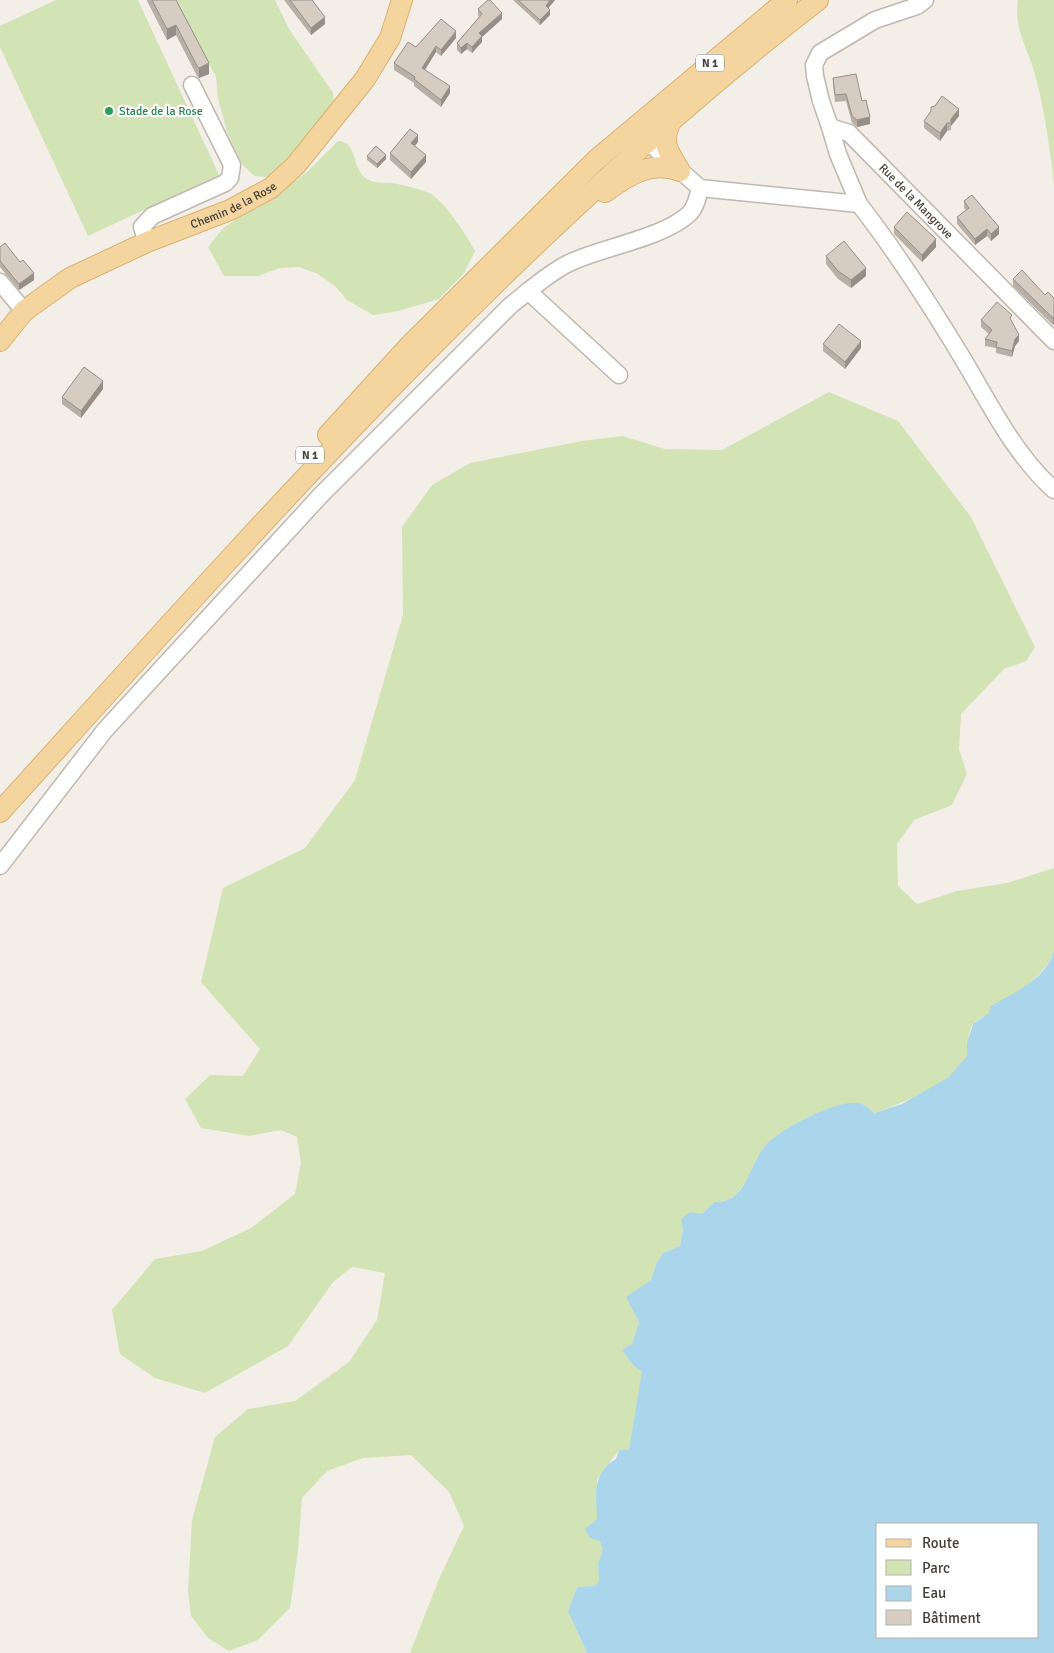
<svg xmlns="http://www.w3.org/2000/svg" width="1054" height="1653" font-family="Signika,sans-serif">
<rect width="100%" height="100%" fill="#f3efe8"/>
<!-- green -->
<path fill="#d2e3b5" d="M56,0H138L219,175L88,236L0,47V26Z
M176,0H275L289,29L333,93L334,107L283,168L266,177L254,176L242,164L227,132L218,98L216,77Z
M1018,0H1054V185C1050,149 1045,113 1036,78C1029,50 1013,29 1018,0Z
M338,141C358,141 351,169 367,179C377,185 387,181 397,184C407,186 421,189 431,194C445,202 467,236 475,251L464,273L439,299L398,311L373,315L347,300L336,287L318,274L299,267L280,268L258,276H224L208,247L223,228L306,173Z
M829,392L898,421L971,517L1035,647L1026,661L1004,669L961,714L959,749L967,774L952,805L914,820L897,844L898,886L917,904L957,891L1007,883L1054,868V950C1048,975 1011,997 990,1013C985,1016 978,1019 974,1023C966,1031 970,1046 967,1056C959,1081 898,1105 874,1113C871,1110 866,1105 862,1104C841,1097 778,1130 765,1146C748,1166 747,1202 714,1202L702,1214L683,1229L680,1246L663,1253L656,1264L651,1280L627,1297L639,1322L632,1344L634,1366L643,1371L629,1450H619L597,1479V1519L603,1549L598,1564L599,1581L596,1586L577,1587L568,1611L587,1653H410L439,1579L464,1526L449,1492L411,1455L363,1458L327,1471L302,1498L298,1551L290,1608L258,1640L229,1651L208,1638L191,1616L188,1591L192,1520L215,1437L248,1409L295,1401L349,1362L377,1320L385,1273L352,1267L333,1282L288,1346L205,1393L155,1378L120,1354L112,1310L155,1259L202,1251L251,1228L295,1194L301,1163L297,1137L281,1130L249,1136L201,1128L185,1099L210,1075L243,1076L260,1049L201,982L223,888L305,848L355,780L403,615L402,527L432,485L470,463L582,441L622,436L665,449L722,450Z"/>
<!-- water -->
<path fill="#aad5ea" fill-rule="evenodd" d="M1054,950V1653H587L568,1611L577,1587L595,1586L599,1581L598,1564L603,1549L600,1541L590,1538L585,1529L597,1519C596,1494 592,1473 616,1459L619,1450H629L642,1371L634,1366L622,1350L632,1344L639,1322L626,1297L651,1280L656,1264L663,1253L680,1246L683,1229L681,1219L690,1212L702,1214L714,1202C747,1203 748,1166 765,1146C778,1130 841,1096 862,1104C866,1105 871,1110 874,1113L902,1104L949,1077L967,1056V1043L973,1024L989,1013L991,1006C1015,992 1047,979 1054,950ZM878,1524H1038V1637H878Z"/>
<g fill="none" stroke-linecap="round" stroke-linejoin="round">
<!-- minor casing -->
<g stroke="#c0b8af" stroke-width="19">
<g id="minor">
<path d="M830,127L821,101L815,76L814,65L820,53L875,20L917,6L925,0"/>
<path d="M640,135L700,188L859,204C897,253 931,306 963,359C990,404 1014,454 1054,490"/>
<path id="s1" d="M859,204L838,154L830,127L849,133L1054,341"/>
<path d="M147,242L142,227L152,216L225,183L230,178L232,165L192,85"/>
<path d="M0,282L24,311"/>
<path d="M528,291L619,375"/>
<path d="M0,866L105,730L321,495L511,305C529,291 546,275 567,264C600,247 663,239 690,213C696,206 698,197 700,188"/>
</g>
</g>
<!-- major casing -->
<g stroke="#d9b170" stroke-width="22">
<g id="major">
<path d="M672,119C660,142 667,150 680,171"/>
<path d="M605,192C628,175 652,160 680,171"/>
<path id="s2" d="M0,341L24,311L70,278L147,242L230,210L271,188L296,165L365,79L390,38L402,0"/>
<path d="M328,435L410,345L596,160L787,0"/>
<path d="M0,812C258,527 513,236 818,0"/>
</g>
</g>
<!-- minor -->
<use href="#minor" stroke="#fff" stroke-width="16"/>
<!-- major -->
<use href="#major" stroke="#f5d59f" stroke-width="20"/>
</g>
<!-- wall -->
<path fill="#b8afa7" d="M147,0H176L209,74L199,78L197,76L176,35L167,40L147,1Z
M284,0H312L325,24L311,35Z
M513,0H555L548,8L550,15L540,25Z
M478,9L502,19L482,37V42L472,53L467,49L461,54L457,50V43L479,17L478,15Z
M456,38L441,56L436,52L425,70L450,93L441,107L414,86V83L394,70V63L416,47Z
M833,78L870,124L857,127L852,123L846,101L835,102L833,85Z
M931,107L959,116L951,126V130L947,131L940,141L924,128V121L931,111Z
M418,142L415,146L426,162L411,179L390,160V153Z
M367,156L386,159L377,168L367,160Z
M964,201L999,234L991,241L987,236L975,245L957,224V217L966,210L964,208Z
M894,227L936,247L922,262L894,234Z
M0,247L20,262L34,280L19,290L0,267Z
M826,256L866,276L851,288L838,279L826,264Z
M1013,279L1045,295L1054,298L1053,325L1013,286Z
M981,320L1012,322L1019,341L1015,346L1012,357L996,353V348L985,346V339L989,334L981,327Z
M823,344L861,348L845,369L823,351Z
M103,389L81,418L62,404V397Z"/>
<!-- shaded-wall -->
<path fill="#968f88" d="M550,0H555L546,11V6Z
M550,10V15L540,25V20Z
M502,13V19L482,37V42L472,53V47L479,33Z
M325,17V24L311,35V28Z
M176,25V35L167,40V29Z
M456,31V38L441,56V50Z
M467,43V49L461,54V48Z
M436,46V52L422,74V68Z
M209,63V74L199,78V68Z
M450,86V93L441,107V100Z
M959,109V116L951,126V119Z
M870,117V124L857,127V120Z
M947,123V131L940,141V133Z
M418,135V142L411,150V143Z
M386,155V159L377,168V164Z
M426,155V162L411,179V172Z
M999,227V234L991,241V234Z
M987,229V236L975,245V239Z
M936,239V247L922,262V255Z
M866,268V276L851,288V280Z
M34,273V280L19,290V284Z
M1054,317V324L1053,325V318Z
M1019,335V341L1015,346L1012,357V351L1015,339Z
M861,341V348L845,369V362Z
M103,381V389L81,418V411Z"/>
<!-- building -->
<path fill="#d6ccc2" stroke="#968f88" d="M152,0H176L209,63L199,68L197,66L176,25L167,29Z
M290,0H312L325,17L311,28Z
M488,0H490L502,13L479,33L482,36L472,47L467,43L461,48L457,43L482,14L478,9Z
M518,0H550L546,6L550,10L540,20Z
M441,19L456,31L441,50L436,46L422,68L450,86L441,100L414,79L415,77L394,63L408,42L416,47Z
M856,74L862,101L866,100L870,117L857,120L852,116L846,94L835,95L833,78Z
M942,96L959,109L951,119V123H947L940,133L924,121L931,111V107L935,106Z
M410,129L418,135L411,143L426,155L411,172L390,153Z
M376,146L386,155L377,164L367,156Z
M972,195L999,227L991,234L987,229L975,239L957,217L969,208L964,201Z
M907,212L936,239L922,255L894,227Z
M844,241L866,268L851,280L838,271L826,256Z
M5,243L20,262L23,260L34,273L19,284L0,261V247Z
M1022,270L1045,295L1048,292L1054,298V317L1053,318L1013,279Z
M997,302L1012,315L1010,318L1019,335L1015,339L1012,351L996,347L997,342L985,339L992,330L981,320Z
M839,324L861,341L845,362L823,344Z
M84,367L103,381L81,411L62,397Z"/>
<!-- markers -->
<circle fill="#2e9e5b" stroke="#fff" stroke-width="2" cx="109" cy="111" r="5"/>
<g text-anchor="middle" stroke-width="4.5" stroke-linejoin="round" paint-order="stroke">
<!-- shield labels -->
<g fill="#fff" stroke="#7d7974" stroke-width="1">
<rect x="696" y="54.5" width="28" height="17" rx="4"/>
<rect x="296" y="446.5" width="28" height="17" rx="4"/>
</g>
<g font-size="11" font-weight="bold" fill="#453f38">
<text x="710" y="67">N 1</text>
<text x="310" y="459">N 1</text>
</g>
<!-- leisure labels -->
<g font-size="12" fill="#27864d" stroke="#fff" text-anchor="start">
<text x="119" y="115">Stade de la Rose</text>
</g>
<!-- street labels -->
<g font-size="12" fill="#453f38" stroke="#fff">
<text dy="4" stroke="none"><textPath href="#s1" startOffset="198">Rue de la Mangrove</textPath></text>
<text dy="4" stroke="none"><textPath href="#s2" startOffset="274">Chemin de la Rose</textPath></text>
</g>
</g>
<!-- legend -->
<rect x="876" y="1523" width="162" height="115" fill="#ffffff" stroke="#b5b2af"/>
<rect x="886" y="1539" width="25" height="8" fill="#f5d59f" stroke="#b5b2af"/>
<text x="922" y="1548" font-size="15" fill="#453f38">Route</text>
<rect x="886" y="1560" width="25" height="15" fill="#d2e3b5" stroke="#b5b2af"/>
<text x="922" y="1573" font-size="15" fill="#453f38">Parc</text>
<rect x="886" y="1586" width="25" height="15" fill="#aad5ea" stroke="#b5b2af"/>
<text x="922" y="1598" font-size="15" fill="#453f38">Eau</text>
<rect x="886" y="1610" width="25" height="15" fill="#d6ccc2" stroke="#b5b2af"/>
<text x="922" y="1623" font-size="15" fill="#453f38">Bâtiment</text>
</svg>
